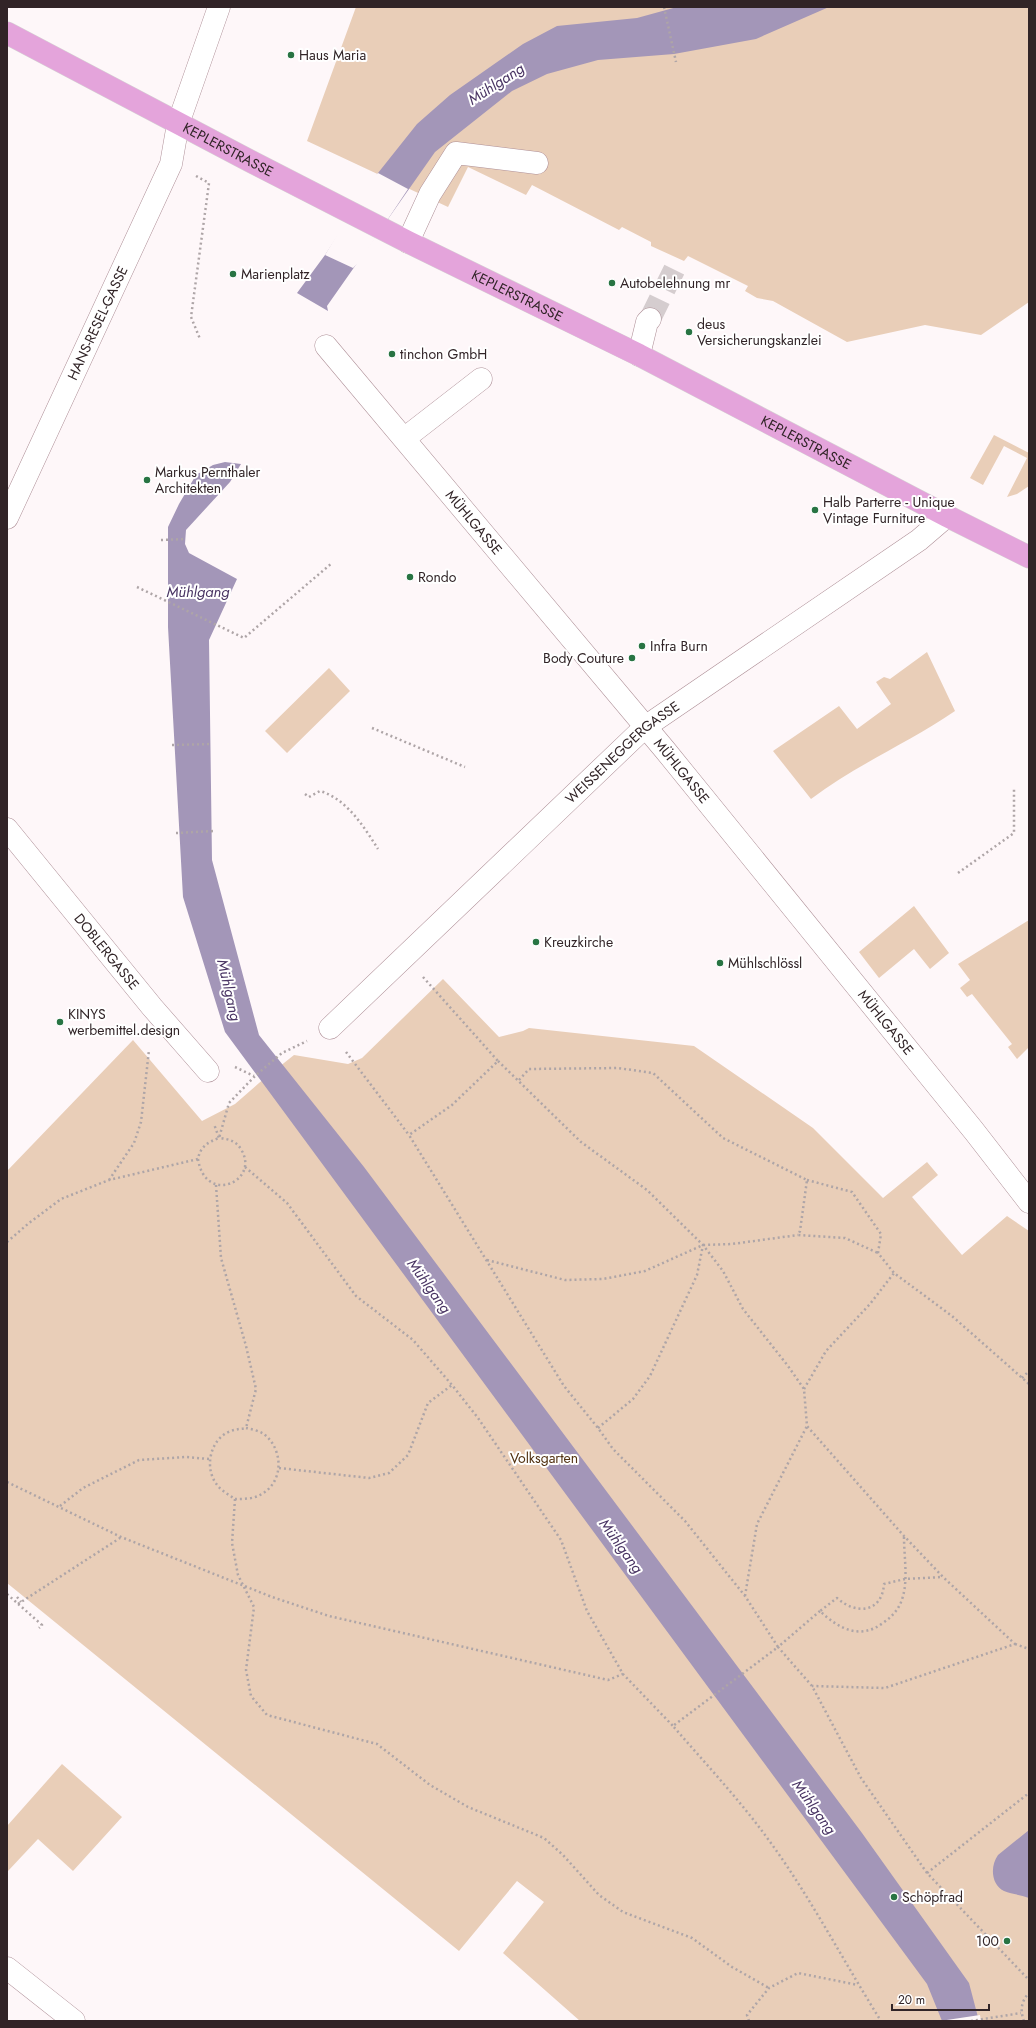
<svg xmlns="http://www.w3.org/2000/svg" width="1036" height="2028" font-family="Jost,sans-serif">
<rect width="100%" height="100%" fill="#fef7f9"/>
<!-- green -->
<path fill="#e9ceb8" d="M356,7H1029V302L981,335L925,325L847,342L773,301L757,298L745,291L748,286L688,256L684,261L651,246V242L622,227L619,230L532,185L526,195L468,167L448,207L307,141Z
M994,435L1029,453V486L1017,494L1007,497L1027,458L1004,446L983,485L970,478Z
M927,652L955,711C908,743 856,765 811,799L773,751L839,706L857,729L891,704L876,682L884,677L890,679Z
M329,668L350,691L287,753L265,731Z
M914,906L949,953L930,969L914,949L879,978L859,952Z
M1029,920V1047L1017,1059L1008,1047L1012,1044L972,994L967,997L960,988L970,980L958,964Z
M443,979L499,1037L523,1031L529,1028L694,1046L813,1128L883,1198L927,1162L938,1175L912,1197L962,1255L1007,1216L1029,1231V2021H580L503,1953L544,1902L517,1881L459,1951L7,1583V1171L133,1040L202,1121L235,1104L259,1083L294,1055L348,1064L362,1058Z
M62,1764L122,1817L73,1871L38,1839L8,1871L7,1826Z"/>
<!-- water -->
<path fill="#a396b8" d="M677,7H829L756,39L674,54L598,60L547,74L512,91L435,152L327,306L328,311L297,293L325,255L378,173L417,124L450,95L523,44L557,26L637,18Z
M225,462L241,464L230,482L186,530L185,544L189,553L237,579L209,640L212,860L259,1035L364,1167L862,1833L969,1983L979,2021H942L927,1984L225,1032L183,897L168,627V527L179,504L196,475L213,465Z
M1029,1830V1898C1021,1895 1012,1894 1004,1891C991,1885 990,1866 998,1855Z"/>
<!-- pier -->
<path fill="#fef7f9" d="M378,173L408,189L360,261L353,268L325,255L346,220L373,178Z
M980,2015L981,2021H940Z"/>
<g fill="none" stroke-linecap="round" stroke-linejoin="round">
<!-- minor-tunnel -->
<path stroke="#d5cdcf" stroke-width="22" stroke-dasharray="22 11" stroke-linecap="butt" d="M650,319L678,262"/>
<!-- minor casing -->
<g stroke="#ae8f97" stroke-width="23">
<g id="minor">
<path d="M408,242L430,194L456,153L537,163"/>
<path id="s1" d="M326,346L665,750L974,1131L1029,1202"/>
<path d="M639,355L647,322L650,319"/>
<path d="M405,438L481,379"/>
<path id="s2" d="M7,518L171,164L178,124L219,7"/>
<path id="s3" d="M7,829L152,1007L208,1071"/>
<path id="s4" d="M330,1028L645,727L919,540L947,516"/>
<path d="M7,1968L74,2021"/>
</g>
</g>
<!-- major casing -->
<g stroke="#d6d3d4" stroke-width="23">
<g id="major">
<path id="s5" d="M7,33L250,161L408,242L639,355L947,516L1029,557"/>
</g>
</g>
<!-- path -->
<path stroke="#aea5a7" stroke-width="2.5" stroke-dasharray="2 3" stroke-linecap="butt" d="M664,7L676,62
M196,176L209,183L191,317L200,339
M161,540L186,539
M137,587L244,638L332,563
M372,728L465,767
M172,745L212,744
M305,794L309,797L320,791C347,799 364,827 378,849
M176,833L214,831
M958,873L1014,833V789
M423,977L498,1061L452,1105L409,1135L564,1386L598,1428L613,1449L685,1521L745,1596L778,1647L673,1726C704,1762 737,1797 765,1835C809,1894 842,1959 881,2021
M346,1052L409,1135
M498,1061L581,1142L647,1190L703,1245L723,1271L743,1309L788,1366L804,1389L807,1426L904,1536L943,1577L1015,1644L885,1688L812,1686
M235,1067L254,1076
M519,1080L529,1069L618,1068L653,1073L723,1138L807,1180L800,1231L798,1235L845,1238L878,1253
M198,1159C205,1205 259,1182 242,1151C237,1141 229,1139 219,1138L214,1124
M245,1167L287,1203L356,1296L413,1340L452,1385L478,1418L561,1540L587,1611L623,1674L673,1726
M109,1180L134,1143L141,1122L149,1050
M807,1180L852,1192L881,1234L878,1253L894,1273
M216,1185L221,1258L246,1346L256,1389L246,1428
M7,1242L29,1223L61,1199L109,1180L198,1159C200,1147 208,1142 219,1138L229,1103L255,1076L282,1053L307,1041
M487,1260L565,1280L603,1279L645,1271L703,1245L732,1244L798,1235
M1022,1378L1029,1371
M804,1389L826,1351L870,1304L894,1273L952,1316L1029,1384
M246,1428C252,1429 259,1431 264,1434C284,1450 284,1483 260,1495C253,1499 243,1499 235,1499C229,1495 222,1491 218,1486C203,1469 210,1438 231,1431C236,1429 241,1429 246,1428Z
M598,1428L633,1399L650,1376L697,1275L703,1245
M279,1468L369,1478L389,1473L408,1455L428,1403L452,1385
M7,1482L121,1537L272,1597L329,1616L608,1680L623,1674
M235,1499L232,1543L238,1575L254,1607L246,1670L251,1696L267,1715L377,1744L430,1785L468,1807L544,1838L563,1855L599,1895L623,1912L692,1938L732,1967L769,1988
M60,1506L83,1488L139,1460L186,1457L209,1459
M904,1537C904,1556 908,1578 903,1596C900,1608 893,1616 883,1623C860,1640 839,1629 820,1611L837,1598C856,1615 882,1613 884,1584L905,1579L942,1577
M7,1594L42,1625L39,1628
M745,1596L757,1524L807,1426
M17,1597L21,1602
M18,1604L120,1538
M820,1611L778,1647L812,1686L861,1778L927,1873L1029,1980
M1015,1644L1029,1649
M927,1873L1029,1793
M749,2021L747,2015L769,1988L798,1973L858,1985
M971,2021L1021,2013
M1024,2021C1020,2011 1021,2001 1029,1993"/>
<!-- minor -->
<use href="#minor" stroke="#fff" stroke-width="22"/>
<!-- major -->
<use href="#major" stroke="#e4a4db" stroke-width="22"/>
</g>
<!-- markers -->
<g fill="#287443" stroke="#fff" stroke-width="1.5">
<circle cx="291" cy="55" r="4"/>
<circle cx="233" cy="274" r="4"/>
<circle cx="612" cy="283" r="4"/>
<circle cx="689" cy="332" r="4"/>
<circle cx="392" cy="354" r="4"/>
<circle cx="147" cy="480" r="4"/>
<circle cx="815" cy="510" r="4"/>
<circle cx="410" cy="577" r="4"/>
<circle cx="642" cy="646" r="4"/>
<circle cx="632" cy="658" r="4"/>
<circle cx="536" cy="942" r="4"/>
<circle cx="720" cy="963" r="4"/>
<circle cx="60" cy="1022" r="4"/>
<circle cx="894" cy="1897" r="4"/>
<circle cx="1007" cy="1941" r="4"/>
</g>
<g text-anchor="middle" stroke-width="4" stroke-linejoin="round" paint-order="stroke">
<!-- poi labels -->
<g font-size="14" fill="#312427" stroke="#fff" text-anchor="start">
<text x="299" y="60">Haus Maria</text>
<text x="241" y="279">Marienplatz</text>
<text x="620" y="288">Autobelehnung mr</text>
<text x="697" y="329">deus<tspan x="697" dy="16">Versicherungskanzlei</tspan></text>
<text x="400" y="359">tinchon GmbH</text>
<text x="155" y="477">Markus Pernthaler<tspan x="155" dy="16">Architekten</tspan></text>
<text x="823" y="507">Halb Parterre - Unique<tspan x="823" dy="16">Vintage Furniture</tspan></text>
<text x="418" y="582">Rondo</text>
<text x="650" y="651">Infra Burn</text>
<text x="624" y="663" text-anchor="end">Body Couture</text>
<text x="544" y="947">Kreuzkirche</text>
<text x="728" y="968">Mühlschlössl</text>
<text x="68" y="1019">KINYS<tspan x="68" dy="16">werbemittel.design</tspan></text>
<text x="902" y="1902">Schöpfrad</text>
<text x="999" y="1946" text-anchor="end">100</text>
</g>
<!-- street labels -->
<g font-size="14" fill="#312427" stroke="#fff">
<text dy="5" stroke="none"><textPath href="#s5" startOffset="250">KEPLERSTRASSE</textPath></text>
<text dy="5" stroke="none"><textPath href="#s5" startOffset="574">KEPLERSTRASSE</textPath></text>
<text dy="5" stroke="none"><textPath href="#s2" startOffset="215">HANS-RESEL-GASSE</textPath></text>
<text dy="5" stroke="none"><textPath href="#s5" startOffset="898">KEPLERSTRASSE</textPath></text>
<text dy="5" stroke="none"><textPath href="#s1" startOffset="230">MÜHLGASSE</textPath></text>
<text dy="5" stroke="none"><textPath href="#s4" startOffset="402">WEISSENEGGERGASSE</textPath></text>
<text dy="5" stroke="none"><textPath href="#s1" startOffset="554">MÜHLGASSE</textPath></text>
<text dy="5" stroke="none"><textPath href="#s3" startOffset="158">DOBLERGASSE</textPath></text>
<text dy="5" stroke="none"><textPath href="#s1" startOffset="878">MÜHLGASSE</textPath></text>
</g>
<!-- park labels -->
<g font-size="14" fill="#513110" stroke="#fff">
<text x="544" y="1463">Volksgarten</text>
</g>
<!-- water labels -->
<g font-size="15" font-style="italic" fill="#493463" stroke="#fff">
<text transform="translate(496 84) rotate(-33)" y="5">Mühlgang</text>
<text x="198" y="597">Mühlgang</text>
<text transform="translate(229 990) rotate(77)" y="5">Mühlgang</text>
<text transform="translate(429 1286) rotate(54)" y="5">Mühlgang</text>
<text transform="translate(621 1546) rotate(54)" y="5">Mühlgang</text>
<text transform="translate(814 1807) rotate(54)" y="5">Mühlgang</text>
</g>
</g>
<!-- border -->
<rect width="1036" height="2028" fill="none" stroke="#312427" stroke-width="16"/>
<!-- scale -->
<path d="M892 2004v6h97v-6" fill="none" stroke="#312427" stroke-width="2"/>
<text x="898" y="2004" font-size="12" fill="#312427" stroke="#ffffff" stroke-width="3" paint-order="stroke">20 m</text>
</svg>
